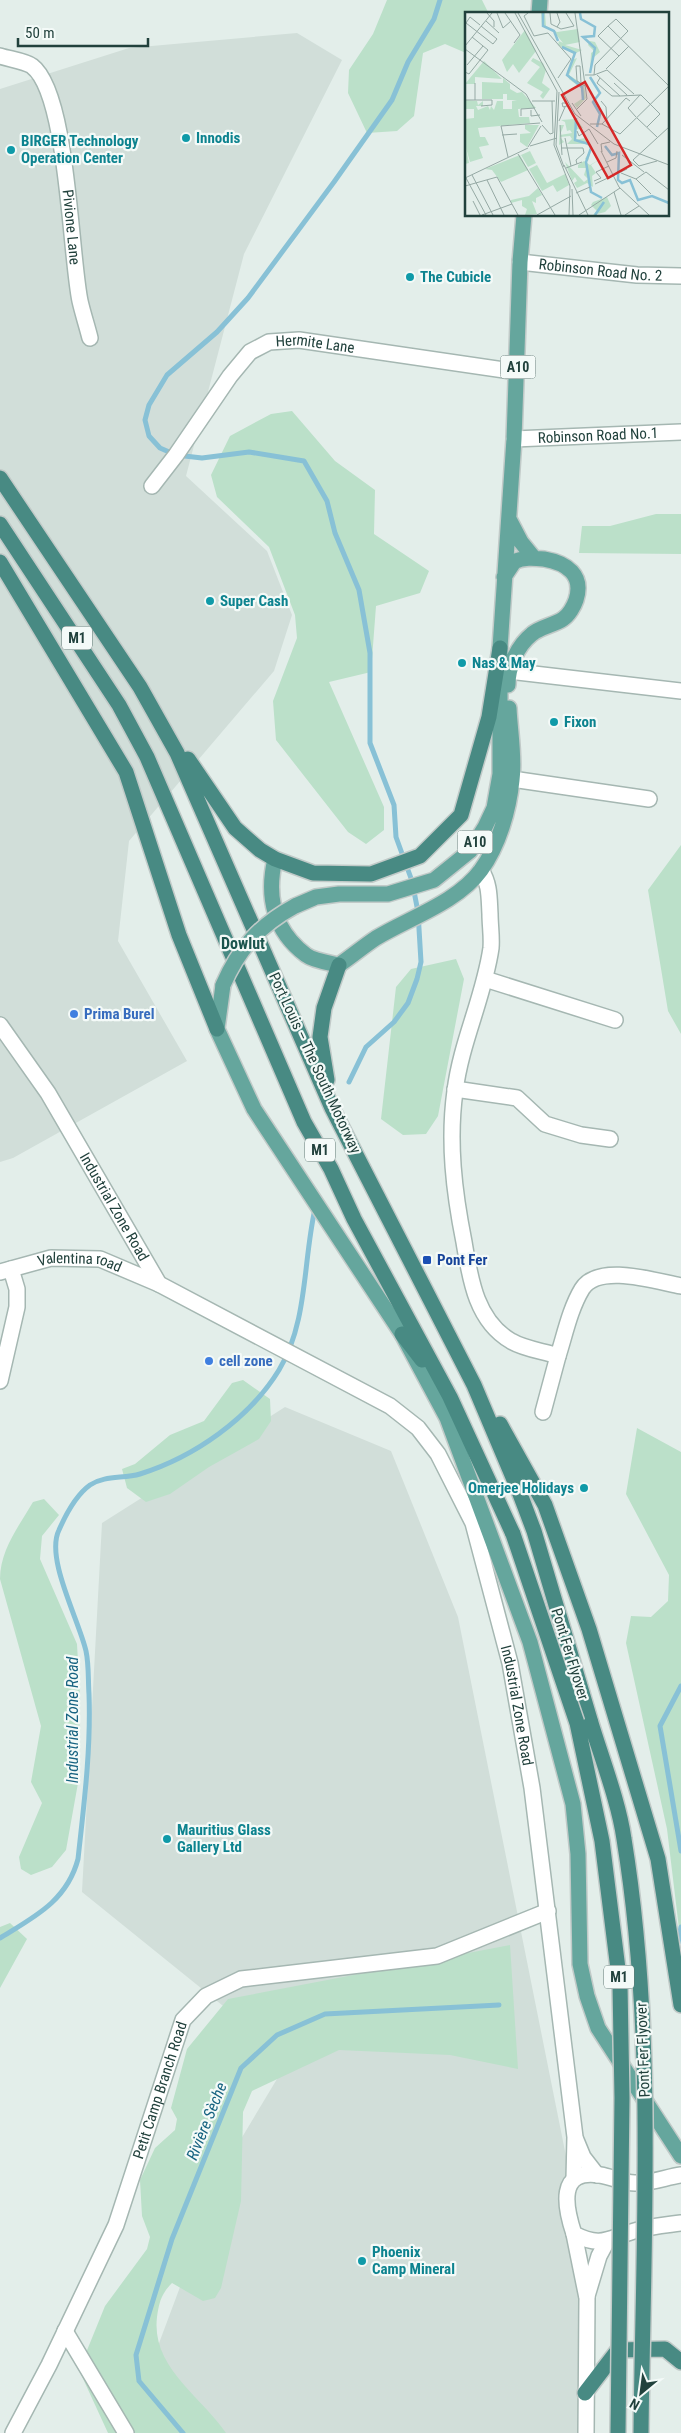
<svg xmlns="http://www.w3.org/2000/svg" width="681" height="2433" font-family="'Roboto Condensed',sans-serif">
<rect width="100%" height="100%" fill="#e3eeea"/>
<!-- built -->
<path fill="#d1ded9" d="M297,33L342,60L244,254L186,476L267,551L292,615L274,671L129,841L118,941L187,1061L13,1158L0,1162V89L129,48Z
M285,1407L391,1451L458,1617L594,2296L583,2433H173L146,2378L226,2164L289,2059L82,1892L102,1523Z"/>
<!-- green -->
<path fill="#bbe0c9" d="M387,0H482L489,14H466V53L445,44L423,53L414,116L397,131L367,133L348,93L349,70L373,34Z
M292,411L335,461L375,490L374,534L429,571L420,593L376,606L371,672L329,682L384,807V830L366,844L348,832L276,740L273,701L297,638L295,615L269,547L217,497L211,475L230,436L271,414Z
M656,514H681V554L579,553L582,526H610Z
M681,845V1034L668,1011L648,890Z
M456,959L464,979L438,1116L426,1134L403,1135L381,1119L396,987L411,969Z
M243,1380L270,1399L271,1421L259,1439L209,1467L170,1494L146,1502L127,1488L122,1469L135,1464L170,1435L204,1421L232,1383Z
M637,1428L681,1452V1945L667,1829L626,1643L631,1616L651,1617L668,1601L669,1575L626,1494Z
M44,1499L59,1515L42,1536L40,1559L77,1644L80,1698L78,1783L66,1850L52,1867L31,1875L21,1869L19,1857L42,1803L31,1782L41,1726L0,1579C0,1550 19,1526 33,1502Z
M10,1923L27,1939L0,1988V1927Z
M510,1945L518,2069L450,2055L339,2050L252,2091L243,2112L241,2201L221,2288L215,2298L203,2301L172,2283C161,2294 159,2303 157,2317C151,2367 201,2396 226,2433H108L79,2370L105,2306L147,2249L150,2237L142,2216L140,2180L155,2148L175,2130L177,2119L171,2108L187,2049L228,1999Z"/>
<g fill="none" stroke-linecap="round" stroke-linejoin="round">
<!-- stream -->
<path stroke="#88c1d6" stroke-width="5" d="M349,1082L366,1047L394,1022L408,1003L417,979L421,962L418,912L412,881L396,837L394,805L370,743V653L359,590L335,533L327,501L304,461L249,452L202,458L176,455L160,448L149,436L145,420L149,405L167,375L217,332L248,298L334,182L392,100L408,62L434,19L440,0
M681,1686L660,1726L681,1851
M0,1938C34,1917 67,1901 78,1859C84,1804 91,1750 89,1694C88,1680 89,1665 86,1651C79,1620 45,1558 59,1530C66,1514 76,1495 90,1485C105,1475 123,1479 140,1474C194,1457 249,1419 279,1370C308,1322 303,1261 315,1209
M678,1943L681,1927
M183,2433L139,2381L136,2355L172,2239L241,2068L277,2035L325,2014L499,2005"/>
<!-- minor casing -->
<g stroke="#a5b7b2" stroke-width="18">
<g id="minor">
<path id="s1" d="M0,56C9,59 25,61 32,66C68,93 70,253 80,301C83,314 87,326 90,338"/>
<path id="s2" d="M520,262L637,275L681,276"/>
<path id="s3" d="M514,439L681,432"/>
<path id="s4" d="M152,486L176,455L230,376L250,352L269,342L299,340L518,372"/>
<path d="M508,671L681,691"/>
<path d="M512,779L649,799"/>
<path d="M481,870C490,884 489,898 490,914C490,925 492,937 491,948C484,997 461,1042 455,1091C448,1142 454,1192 464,1242C470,1278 476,1321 511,1341C524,1349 543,1351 558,1356C565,1334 570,1309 582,1289C598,1263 655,1281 681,1286"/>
<path d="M485,979L615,1020"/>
<path d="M455,1089L517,1098L545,1124L581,1135L610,1139"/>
<path id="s5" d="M0,1272L51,1258L100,1259L159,1284"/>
<path d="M0,1381L17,1307V1289L11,1269"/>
<path d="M543,1412L558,1356"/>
<path d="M574,2234L587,2298L586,2433"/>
<path d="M587,2296L599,2256L607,2241"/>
<path d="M65,2331L126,2433"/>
</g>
</g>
<!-- tertiary casing -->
<g stroke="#a5b7b2" stroke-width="18">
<g id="tertiary">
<path id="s6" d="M0,1025L48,1093L159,1284L390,1406L418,1428L438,1454L473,1523L510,1663L532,1788L575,2137L574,2179"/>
<path d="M576,2140L583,2157L597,2175"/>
<path d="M681,2175C667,2177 649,2184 635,2183C624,2183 612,2177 600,2175C557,2168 565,2207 574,2234C603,2249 609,2237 638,2230C652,2226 666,2225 681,2223"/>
<path id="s7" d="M13,2433L49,2365L116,2225L183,2020L206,1996L241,1979L437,1956L548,1911"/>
</g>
</g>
<!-- primary casing -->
<g stroke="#c1cac8" stroke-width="18">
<path id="primary" d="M539,14L540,0
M509,519L521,542L534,558
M504,577L514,562C523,557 534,558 544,559C567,563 584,575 576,600C574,606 569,615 563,619C554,625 540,627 532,634C517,646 508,667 508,685
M275,859C266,897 274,931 306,955C314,961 330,963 339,965C352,956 364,946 376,938C409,918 458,902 481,870C499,845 509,810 512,780C515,757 510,731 509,708
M295,906L316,897L339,894H388L434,880L470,851L485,827L494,808L500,774V648L514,439L520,262L524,215
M223,985L217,1029L254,1109L402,1334L447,1418L530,1642L573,1804L578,1854L580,1964L587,1996L598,2028L681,2156"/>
</g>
<!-- trunk casing -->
<g stroke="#c1cac8" stroke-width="18">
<path id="trunk" d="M0,478L140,687L177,753L332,1108L474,1385L520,1494L534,1531L591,1723
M0,524L119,705L147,757L304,1122L331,1169L354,1219L450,1397L513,1534
M0,562L126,772L179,935L217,1029
M188,759L235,828L260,850L275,859L313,873L371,874L420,856L461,815L489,717L500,648
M327,1080L320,1037L324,1008L339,965
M402,1334L422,1360
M500,1424L545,1505L589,1629L658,1859L681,2005
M585,2393L618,2350L665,2349L681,2362"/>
</g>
<!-- minor -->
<use href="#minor" stroke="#fff" stroke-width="15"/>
<!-- tertiary -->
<use href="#tertiary" stroke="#fff" stroke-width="15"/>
<!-- primary -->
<use href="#primary" stroke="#65a69d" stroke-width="15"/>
<!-- trunk -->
<use href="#trunk" stroke="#488a83" stroke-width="15"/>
<!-- primary-bridge casing -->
<g stroke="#c1cac8" stroke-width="18" stroke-linecap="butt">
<path id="primary-bridge" d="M223,985C239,948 260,925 295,906"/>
</g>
<!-- trunk-bridge casing -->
<g stroke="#c1cac8" stroke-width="18" stroke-linecap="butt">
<path id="trunk-bridge" d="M513,1534L577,1723L602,1841L620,1985L622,2098L618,2433
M591,1723C602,1759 619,1803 624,1839C656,2035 643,2236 641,2433"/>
</g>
<!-- primary-bridge -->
<use href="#primary-bridge" stroke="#65a69d" stroke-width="15"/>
<!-- trunk-bridge -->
<use href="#trunk-bridge" stroke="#488a83" stroke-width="15"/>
</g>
<!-- markers -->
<g fill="#0f9aa8" stroke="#f4faf8" stroke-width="2">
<circle cx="186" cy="138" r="5"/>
<circle cx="11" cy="150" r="5"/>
<circle cx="410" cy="277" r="5"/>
<circle cx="210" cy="601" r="5"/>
<circle cx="462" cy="663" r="5"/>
<circle cx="554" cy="722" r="5"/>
<circle cx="584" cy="1488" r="5"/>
<circle cx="167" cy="1839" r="5"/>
<circle cx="362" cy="2261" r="5"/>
</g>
<g fill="#3f7fe0" stroke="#f4faf8" stroke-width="2">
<circle cx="74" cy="1014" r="5"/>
<circle cx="209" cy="1361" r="5"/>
</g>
<rect fill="#1a4fb4" stroke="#f4faf8" stroke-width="2" x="422" y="1255" width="10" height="10" rx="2.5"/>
<g text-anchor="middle" stroke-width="4.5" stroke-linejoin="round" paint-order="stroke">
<!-- shield labels -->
<g fill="#f4faf8" stroke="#607874" stroke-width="1">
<rect x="500.5" y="355.5" width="35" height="23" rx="4"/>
<rect x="62" y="626.5" width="30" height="23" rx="4"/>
<rect x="457.5" y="830.5" width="35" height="23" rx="4"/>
<rect x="305" y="1138.5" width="30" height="23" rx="4"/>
<rect x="604" y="1965.5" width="30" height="23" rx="4"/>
</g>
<g font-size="14" font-weight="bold" fill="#21413c">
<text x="518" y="372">A10</text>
<text x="77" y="643">M1</text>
<text x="475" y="847">A10</text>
<text x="320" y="1155">M1</text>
<text x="619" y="1982">M1</text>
</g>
<!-- culture labels -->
<g font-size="15" font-weight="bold" fill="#0d838f" stroke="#f4faf8" text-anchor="start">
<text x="196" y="143">Innodis</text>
<text x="21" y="146">BIRGER Technology<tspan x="21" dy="17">Operation Center</tspan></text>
<text x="420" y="282">The Cubicle</text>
<text x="220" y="606">Super Cash</text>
<text x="472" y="668">Nas &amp; May</text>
<text x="564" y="727">Fixon</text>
<text x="574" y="1493" text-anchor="end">Omerjee Holidays</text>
<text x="177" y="1835">Mauritius Glass<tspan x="177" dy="17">Gallery Ltd</tspan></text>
<text x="372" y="2257">Phoenix<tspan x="372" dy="17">Camp Mineral</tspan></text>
</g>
<!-- street labels -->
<g font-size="15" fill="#21413c" stroke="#f4faf8">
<text dy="5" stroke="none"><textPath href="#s1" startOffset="202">Pivione Lane</textPath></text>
<text dy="5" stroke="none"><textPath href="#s2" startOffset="81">Robinson Road No. 2</textPath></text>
<text dy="5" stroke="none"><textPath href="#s4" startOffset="234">Hermite Lane</textPath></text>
<text dy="5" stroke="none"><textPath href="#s3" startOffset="84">Robinson Road No.1</textPath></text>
<text transform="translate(315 1063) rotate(65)" y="5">Port Louis – The South Motorway</text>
<text dy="5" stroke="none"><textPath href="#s6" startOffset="215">Industrial Zone Road</textPath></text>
<text dy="5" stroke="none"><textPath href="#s5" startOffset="82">Valentina road</textPath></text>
<text transform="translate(570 1654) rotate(73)" y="5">Pont Fer Flyover</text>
<text dy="5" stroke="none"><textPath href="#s6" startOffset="899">Industrial Zone Road</textPath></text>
<text transform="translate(643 2050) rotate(-92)" y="5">Pont Fer Flyover</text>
<text dy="5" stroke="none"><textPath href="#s7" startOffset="374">Petit Camp Branch Road</textPath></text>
</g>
<!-- shop labels -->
<g font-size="15" font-weight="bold" fill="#366cbe" stroke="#f4faf8" text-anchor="start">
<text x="84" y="1019">Prima Burel</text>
<text x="219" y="1366">cell zone</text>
</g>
<!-- transit labels -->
<g font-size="15" font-weight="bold" fill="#164399" stroke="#f4faf8" text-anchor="start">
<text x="437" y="1265">Pont Fer</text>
</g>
<!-- neighbourhood labels -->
<g font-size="16" font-weight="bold" fill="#1b544d" stroke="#f4faf8">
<text x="243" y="949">Dowlut</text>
</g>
<!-- water labels -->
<g font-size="16" font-style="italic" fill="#176381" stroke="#f4faf8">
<text transform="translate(72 1720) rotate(-90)" y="6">Industrial Zone Road</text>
<text transform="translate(206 2121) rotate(-68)" y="6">Rivière Sèche</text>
</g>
</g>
<!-- overview -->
<g transform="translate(465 12)">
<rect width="204" height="204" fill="#e3eeea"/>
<path d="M76,1H80L81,14L92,20L113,17L115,30L100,33L117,38L109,42L93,33L94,29L98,31L89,20L77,14ZM60,18L71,39L54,61L48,52L42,60L37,48ZM125,29L130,30L135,40L129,45L125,59L126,41L129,39L123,33ZM68,46L78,51L81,58L77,71L85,77L78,87L75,84L78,80L62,71L75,55L66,49ZM112,46L104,63L119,73L121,86L112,96L109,92L118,86L117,77L104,67L102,60L107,48ZM19,49L37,67L10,65V72H0ZM38,66L45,72V77L52,81L57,80L71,96L53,97L54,105H64L65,111L13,116L15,125H20L24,133L14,135L18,146L5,150L1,136L4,151L0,152V107L9,106V97H1L0,88L12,89L13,93L18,89V94H11L13,98L23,94L25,98L26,94L29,98L32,89H38V97H47V89L52,88H42V82H38V87H17V70L38,71ZM105,98L118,116L110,118L112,124L110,128L120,126L127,135L123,149L120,147L126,136L121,132H102L107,127L105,124L95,125L99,130L94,133L95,113H99L95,123L107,121L105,118L102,119L100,110L96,108L110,107ZM60,113H74L62,135L55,130V122L66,121L60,117ZM65,139L71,151L63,155L56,143ZM55,143L63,158L36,170L27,158L20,157ZM137,146L126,153L131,161L127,164L128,175L122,171L112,176L109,171L112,169L110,165L107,169L100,150L119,170L123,167L119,163L121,156H113V153L119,149L125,153ZM72,153L82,171L100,162L104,173L92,180L88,173L77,179L64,157ZM73,176L77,183L71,186V191L67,189L72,202L60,203L62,197L57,194V188L46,191V188L64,184ZM142,185L146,194L140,200L128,203L132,199L126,193L128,190Z" fill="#bbe0c9"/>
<path fill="none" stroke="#88c1d6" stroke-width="2.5" d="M78,1V14L89,19L93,29M115,1L116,7L130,15L129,24L118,25L130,36L125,61M97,35L110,41L102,63L117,75L118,88M125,65L135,81L128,90L135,102L132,115M111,106L110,128L124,132L126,136L121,150L126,180L137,186M140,134L147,143L154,141L153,168L157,171L165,168L173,188L187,184L204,191M130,203L139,190"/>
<path fill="none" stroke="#95a9a4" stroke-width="1" d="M22,1L29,9V15M32,1L38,16L46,9M40,1L55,23L49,31M50,1L92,79L89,133L105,174L104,203M53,1L110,102L149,132L204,153M63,1L59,4L69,24L83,21L106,47L93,66M85,1L86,12L96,17L109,14L101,1M92,1L95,10L92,15M110,1L122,87L111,98M21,9L34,21M15,13L5,5L1,11L28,32L32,27L16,14M0,34L27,1M0,37L61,82L77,110M154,44L133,24L143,14L204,74M2,53L18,34M111,54L112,69L120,74M111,54H115L116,71M141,57L164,34M0,60L4,62L23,38L7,25M120,63H129L142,58L169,82M129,63L130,53L163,19L151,7L143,14M132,63L155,84L176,83L195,102L182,115M135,66L132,71L141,79L147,84H155M10,71V88M149,71L162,83M94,80L91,133L99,155M0,88H27V93L16,94M67,89H90M136,89L141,95L142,110M97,91H101L102,94L98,95ZM107,91L116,104M66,98V104L75,103M56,104V97L70,96M171,105L163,96L175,83M172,106L192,125M94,109L100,95M125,112H137L155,122L204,74M137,112L161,86L165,89M77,113L85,122L88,121L87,89M95,113L97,143M112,119L114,124L124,117L133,132M37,123L52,122M100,126L106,154M65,134L92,126M63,135L76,114M96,136H118L119,141L111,148L112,152M136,139L154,175L184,203M137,140L136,132L145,130M53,142L90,203M157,143L179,160M43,145L36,114L75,111M192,149L174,154L168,148L204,115M142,150L151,146L152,139M99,153L123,203M101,156L117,150M156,161L171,167L181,160L204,178M7,163L28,203M0,166L63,136M1,166L21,203M171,167L186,182M22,168L39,203M129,169L136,166L131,160L144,154M130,172L162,157M0,174L32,165L53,203M107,177L108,203M149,180L156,203M111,181L125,175M8,189L15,203M17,203L47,192M72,203L106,184M114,203L155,176M160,203L174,194"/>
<path fill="#d62828" fill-opacity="0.15" stroke="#d62828" stroke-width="2.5" d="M120,70L166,153L143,166L97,83Z"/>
<rect width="204" height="204" fill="none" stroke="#21413c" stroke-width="2.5"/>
</g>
<!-- north arrow -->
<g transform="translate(641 2393) rotate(209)" stroke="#f4faf8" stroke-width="4" paint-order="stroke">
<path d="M0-4L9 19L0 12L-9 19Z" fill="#21413c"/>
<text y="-8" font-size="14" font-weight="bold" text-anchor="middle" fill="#21413c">N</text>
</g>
<!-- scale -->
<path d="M18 38v8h130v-8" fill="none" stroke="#21413c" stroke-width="2.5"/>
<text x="25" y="38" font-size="15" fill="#21413c" stroke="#f4faf8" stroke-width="4" paint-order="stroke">50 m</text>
</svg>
